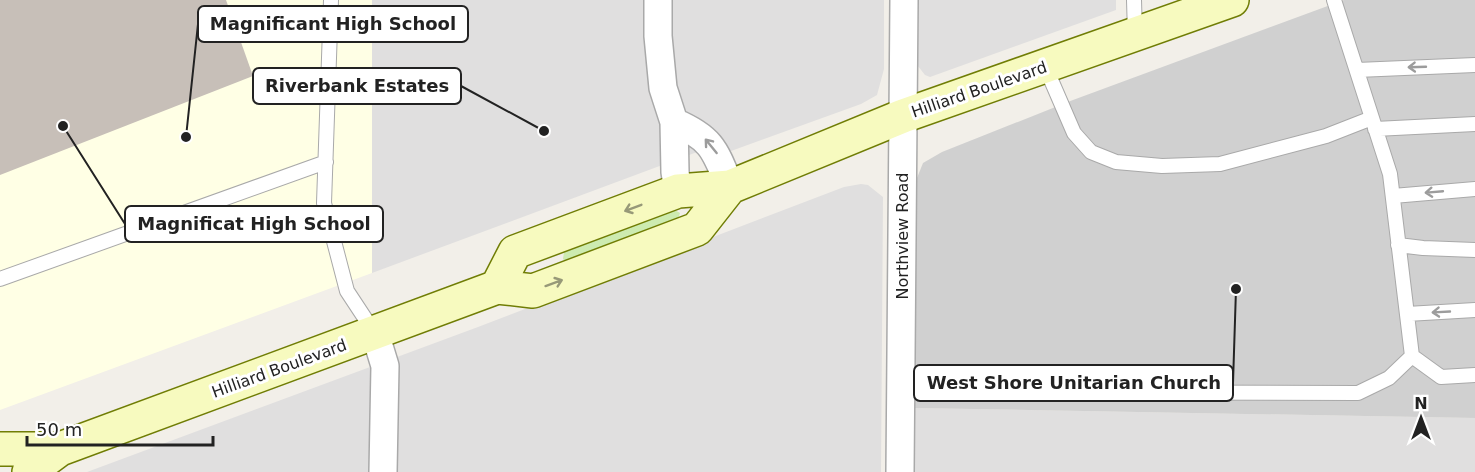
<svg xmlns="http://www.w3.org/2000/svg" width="1475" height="472" font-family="'DejaVu Sans',sans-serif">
<rect width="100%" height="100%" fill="#f2efe9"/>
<!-- residential -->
<path fill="#e0dfdf" d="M372,0H884V69L877,95L861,104L731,151L724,142L372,273Z
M915,0H1116V10L930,77L925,75L914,61Z
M861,184L868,185L883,197L881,472H87L478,327L844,187Z
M913,408L1475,418V472H912Z"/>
<!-- education -->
<path fill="#ffffe5" d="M0,0H372V273L0,410Z"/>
<!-- religious -->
<path fill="#d0d0d0" d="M1344,0H1475V418L913,408L915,183L923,163L942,152L1073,100Z"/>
<!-- grass -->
<path fill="#cdebb0" d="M673,209L680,213L677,222L566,262L563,259L564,252L567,249Z"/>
<!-- building -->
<path fill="#c7bfb8" d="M0,0H226L253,76L0,175Z"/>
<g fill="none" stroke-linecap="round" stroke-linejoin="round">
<!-- service casing -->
<g stroke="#a9a9a9" stroke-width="16">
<path id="service" d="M331,0L324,203L347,291L374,332
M1134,0L1135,34
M1045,66L1074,133L1091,152L1116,162L1162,166L1220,164L1326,136L1372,118
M1357,70L1475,65
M1375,129L1475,124
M1393,196L1475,189
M1398,245L1423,248L1475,250
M0,279L326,162
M1407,314L1475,310
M1412,356L1441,377L1475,375
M901,392L1358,393L1389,378L1412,356L1390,174L1334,0"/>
</g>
<!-- minor casing -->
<g stroke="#a9a9a9" stroke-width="30">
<path id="minor" d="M658,0V36L663,88L674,122L675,172L678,191
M674,122C712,138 715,150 730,187
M375,333L385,366L383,472
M900,472L904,0"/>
</g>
<!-- secondary casing -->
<g stroke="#707d05" stroke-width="36">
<path id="secondary" d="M497,287L515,252L678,191L730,187L903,116L1232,0
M0,449H60
M29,472L60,449L497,287L533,291L697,229L730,187"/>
</g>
<!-- service -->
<use href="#service" stroke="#fff" stroke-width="14"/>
<!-- minor -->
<use href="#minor" stroke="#fff" stroke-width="27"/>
<!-- secondary -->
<use href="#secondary" stroke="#f7fabf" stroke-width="33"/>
</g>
<!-- one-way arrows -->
<defs><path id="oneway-shaft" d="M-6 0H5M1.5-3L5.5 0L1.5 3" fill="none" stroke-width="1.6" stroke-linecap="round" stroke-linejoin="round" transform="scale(1.5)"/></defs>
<g stroke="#9c9c9c">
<use href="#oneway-shaft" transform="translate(1417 67) rotate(178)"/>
<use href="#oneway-shaft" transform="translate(711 146) rotate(-129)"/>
<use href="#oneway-shaft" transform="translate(1434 192) rotate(175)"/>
<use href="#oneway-shaft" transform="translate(1441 312) rotate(177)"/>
</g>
<g stroke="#979978">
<use href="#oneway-shaft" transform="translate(633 208) rotate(159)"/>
<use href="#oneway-shaft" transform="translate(554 283) rotate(-20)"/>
</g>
<g text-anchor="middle" stroke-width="6" stroke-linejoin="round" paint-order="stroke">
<!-- street labels -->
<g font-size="16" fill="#222" stroke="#fff">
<text transform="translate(979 89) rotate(-19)" y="6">Hilliard Boulevard</text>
<text transform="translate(902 236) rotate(-90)" y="6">Northview Road</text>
<text transform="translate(279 368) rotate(-20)" y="6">Hilliard Boulevard</text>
</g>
</g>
<!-- callouts -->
<path fill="none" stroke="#222" stroke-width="2" d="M186 137L198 24M544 131L461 86M63 126L125 224M1236 289L1233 383"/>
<g fill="#222" stroke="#fff" stroke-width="2">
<circle cx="186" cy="137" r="6"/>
<circle cx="544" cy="131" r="6"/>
<circle cx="63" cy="126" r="6"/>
<circle cx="1236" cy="289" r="6"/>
</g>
<g fill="#fff" stroke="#222" stroke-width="2">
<rect x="198" y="6" width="270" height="36" rx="6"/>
<rect x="253" y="68" width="208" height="36" rx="6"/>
<rect x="125" y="206" width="258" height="36" rx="6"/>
<rect x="914" y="365" width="319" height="36" rx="6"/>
</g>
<g font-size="18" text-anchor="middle" font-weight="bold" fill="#222">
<text x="333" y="30">Magnificant High School</text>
<text x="357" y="92">Riverbank Estates</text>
<text x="254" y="230">Magnificat High School</text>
<text x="1074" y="389">West Shore Unitarian Church</text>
</g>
<!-- north arrow -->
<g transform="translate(1421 418)" stroke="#ffffff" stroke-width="4.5" paint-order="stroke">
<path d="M0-4.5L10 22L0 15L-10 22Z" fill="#222222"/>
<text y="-9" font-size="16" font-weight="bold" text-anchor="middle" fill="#222222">N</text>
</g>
<!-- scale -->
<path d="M27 436v9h186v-9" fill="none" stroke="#222222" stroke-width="3"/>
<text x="36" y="436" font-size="18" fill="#222222" stroke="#ffffff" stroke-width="4.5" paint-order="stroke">50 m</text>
</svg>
